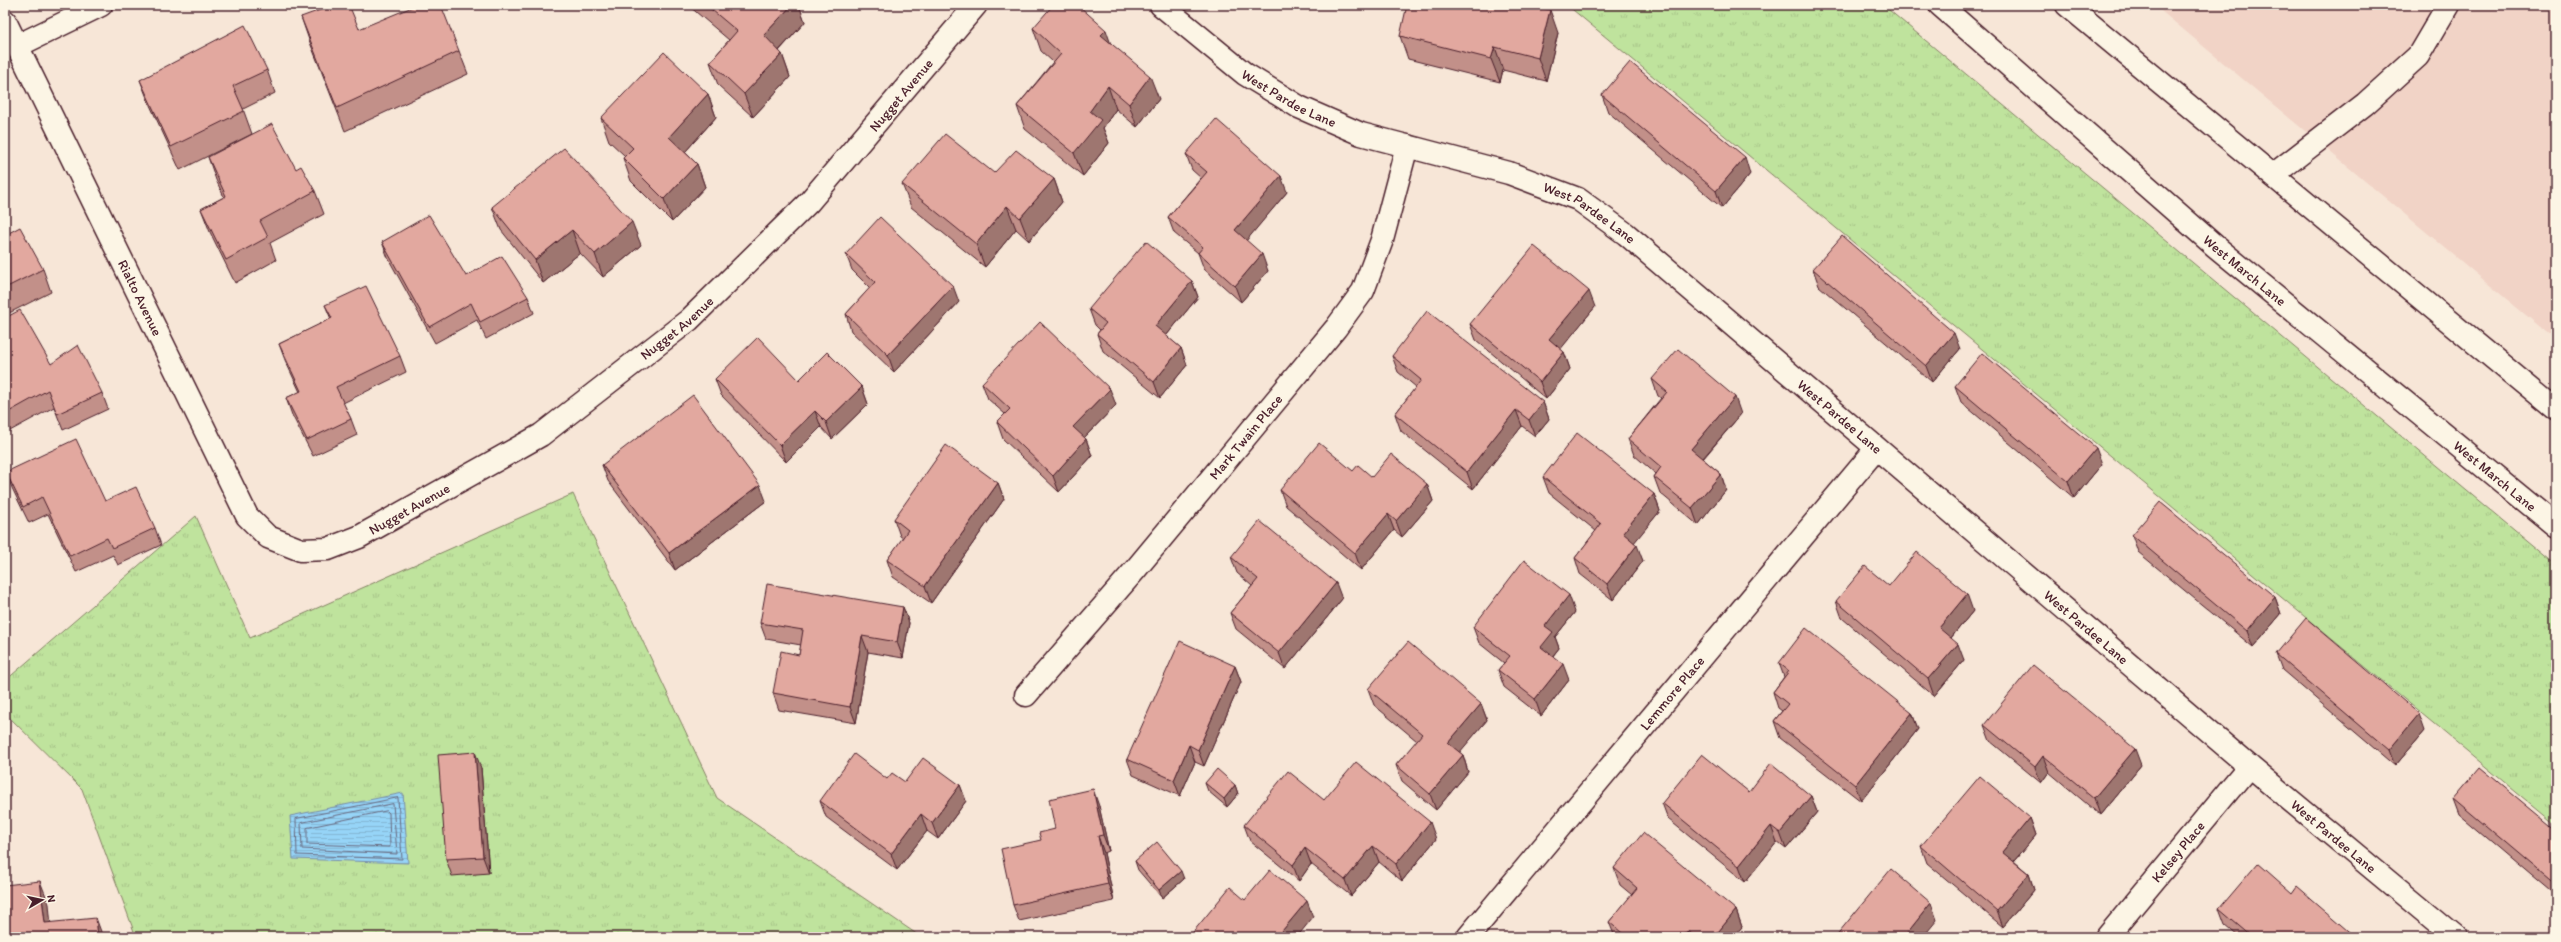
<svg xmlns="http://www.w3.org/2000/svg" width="2561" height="942" font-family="Itim,sans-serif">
<defs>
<pattern id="park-tufts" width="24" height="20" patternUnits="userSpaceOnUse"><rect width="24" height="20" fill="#bfe39d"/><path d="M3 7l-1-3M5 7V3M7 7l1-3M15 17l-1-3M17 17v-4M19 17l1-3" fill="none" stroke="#a6c287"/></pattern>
<pattern id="water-rules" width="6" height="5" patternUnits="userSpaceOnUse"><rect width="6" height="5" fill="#96d4f7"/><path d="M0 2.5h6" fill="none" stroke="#83b6d4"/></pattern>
</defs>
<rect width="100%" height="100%" fill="#f7e6d7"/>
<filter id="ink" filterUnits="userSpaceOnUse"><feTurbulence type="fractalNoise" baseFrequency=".025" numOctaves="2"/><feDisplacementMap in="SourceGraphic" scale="8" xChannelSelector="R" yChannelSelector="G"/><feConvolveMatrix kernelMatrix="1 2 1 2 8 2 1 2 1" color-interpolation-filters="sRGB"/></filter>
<g filter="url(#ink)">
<!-- built -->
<path fill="#f1d3c6" d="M2154,5H2556V340L2504,297Z"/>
<!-- park -->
<path fill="url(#park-tufts)" stroke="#848164" d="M1567,5H1883L2556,565V825Z
M573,494L717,798L921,937H136L82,789L5,713V681L196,516L250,638Z"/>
<!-- water -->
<path fill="url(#water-rules)" stroke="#788ca5" d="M403,793L408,863L293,859L290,816Z"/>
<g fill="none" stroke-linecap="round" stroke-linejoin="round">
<!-- shore -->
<path stroke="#68677d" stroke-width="1" d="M398,798L402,859L297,855L296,819Z
M393,804L397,854L302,849L301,823Z
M387,811L389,813L390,847L307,844V828Z"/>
<!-- service casing -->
<g stroke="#4a1f2b" stroke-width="25">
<path id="service" d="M2273,175L2365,104L2418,56L2448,5"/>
</g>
<!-- minor casing -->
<g stroke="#4a1f2b" stroke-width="25">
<g id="minor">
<path id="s1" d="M1161,5L1245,74L1299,107L1361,134L1509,173L1578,199L1626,234L2249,766L2455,937"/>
<path id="s2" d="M5,21L247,516L268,537L301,550L328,549L359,537L541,435L689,320L809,202L976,5"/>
<path d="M17,46L101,5"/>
<path id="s3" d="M1026,695L1135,570L1336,328L1363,291L1382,240L1407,146"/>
<path id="s4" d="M1468,937L1876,449"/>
<path id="s5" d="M2107,937L2249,766"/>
</g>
</g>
<!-- primary casing -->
<g stroke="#4a1f2b" stroke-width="25">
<g id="primary">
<path id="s6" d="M1940,5L2215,246L2556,526"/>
<path d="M2067,5L2556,410"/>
</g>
</g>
<!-- service -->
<use href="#service" stroke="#fcf5e5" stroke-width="22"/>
<!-- minor -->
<use href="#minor" stroke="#fcf5e5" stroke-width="22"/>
<!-- primary -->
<use href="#primary" stroke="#fcf5e5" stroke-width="22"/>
</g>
<!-- wall -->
<path fill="#c29089" stroke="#4a1f2b" d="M689,5H799L805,22L779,51L782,54L790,77L753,117L718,85L710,62L729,40L689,6Z
M854,5H866L862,10Z
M1301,5H1311L1307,10Z
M301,17L359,29L459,51L468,74L345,131L309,40Z
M1033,28L1111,43L1159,99L1137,127L1116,109L1103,128L1109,143L1083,176L1025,129L1017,106L1053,62L1041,51Z
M1558,33L1546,81L1503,70L1500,82L1408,59L1400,36Z
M267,70L275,93L243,109L252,134L180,170L149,103L140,80Z
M708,94L716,117L685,152L697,164L705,187L672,222L631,181L623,158L625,156L609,141L601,118Z
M1602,95L1750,174L1722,208L1608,112Z
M1186,154L1287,192L1246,240L1268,271L1241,302L1204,269L1198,253L1174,233L1168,217L1201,178L1192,170Z
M208,157L296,169L315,191L324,214L270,243L276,260L235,283L210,232L201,209L224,197L216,180Z
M994,173L1054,179L1062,202L1029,241L1016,229L985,267L911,207L902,184Z
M492,207L641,245L603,277L580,253L543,283L501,230Z
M5,235L43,269L51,292L5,315Z
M382,242L466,276L528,297L534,313L486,339L477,320L435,343L388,258Z
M846,254L959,302L894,372L851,331L846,314L870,288L852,270Z
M1813,269L1960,349L1932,382L1819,286Z
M1192,281L1198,297L1166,336L1181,348L1187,365L1160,398L1103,351L1097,334L1100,330L1095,325L1089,309Z
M325,305L400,356L406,372L343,403L351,419L357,435L313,456L292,415L286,398L300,392L285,360L279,344L331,319Z
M1595,307L1560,349L1564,352L1570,369L1546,399L1476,340L1470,324Z
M5,318L51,364L102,393L108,409L63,430L54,407L8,432L5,426Z
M1392,356L1543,402L1549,419L1535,436L1522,426L1473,489L1401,431L1395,414L1416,387L1398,372Z
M715,379L799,380L862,387L868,404L832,439L821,427L786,462L721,395Z
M1652,379L1741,414L1703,459L1721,474L1726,490L1698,525L1660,493L1654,477L1656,474L1634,455L1628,439L1661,398L1658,396Z
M982,383L1116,405L1084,438L1086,439L1092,456L1059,492L1003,439L997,422L1005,414L988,399Z
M1955,386L2102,464L2074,498L1961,402Z
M602,465L766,501L675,570L608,481Z
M1353,471L1372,477L1427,484L1433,501L1402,537L1394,530L1361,570L1286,506L1280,490Z
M6,472L105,501L155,528L161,545L118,565L113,555L76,572L48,514L29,523L12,488Z
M1543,477L1654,494L1660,511L1634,542L1643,561L1613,600L1580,574L1575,558L1596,531L1549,493Z
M998,483L1004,499L931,603L893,577L887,560L903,538L900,536L894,519Z
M2132,535L2275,597L2281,614L2253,647L2138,552Z
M1231,557L1342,599L1285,669L1236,629L1230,613L1252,586L1237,573Z
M1889,586L1973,611L1951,638L1964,660L1934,696L1842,618L1836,601Z
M903,607L909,623L903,658L868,652L856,723L779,710L773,693L799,655L801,645L766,639L760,623Z
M1575,612L1555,637L1559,648L1553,656L1569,680L1541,716L1504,687L1498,670L1504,663L1479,643L1473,627Z
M2276,654L2425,731L2395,766L2282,670Z
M1779,663L1912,713L1918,729L1861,801L1780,738L1774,721L1782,711L1778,708L1773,692L1784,677Z
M1235,666L1241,682L1204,766L1195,762L1180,796L1133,775L1127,759Z
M1368,689L1481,704L1487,720L1459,752L1463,755L1468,772L1436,810L1402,781L1396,765L1417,741L1374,705Z
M1984,725L2141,765L2100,815L2049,772L2041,783L1990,741Z
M481,768L489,873L452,876L446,859Z
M887,779L905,782L960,785L966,801L938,839L927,831L897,870L826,817L820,801Z
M1205,783L1235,785L1238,794L1227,807L1208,791Z
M1749,792L1811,796L1817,812L1786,849L1777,842L1745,882L1668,819L1662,803Z
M2453,799L2556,830V897L2459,815Z
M1324,800L1436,839L1402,881L1379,862L1351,896L1311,864L1299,881L1250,841L1244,825Z
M1099,806L1109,851L1104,853L1114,901L1019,921L1013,905L1041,840L1055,829Z
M2030,818L2036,835L2014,861L2029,874L2034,890L2003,927L1927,863L1921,846Z
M1135,861L1184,879L1162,898L1138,870Z
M1614,868L1736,910L1742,927L1733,937H1615L1609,922L1632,895L1620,885Z
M2292,893L2356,937H2239L2225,925L2219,909Z"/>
<!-- shaded-wall -->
<path fill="#9e766f" stroke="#4a1f2b" d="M792,5H799L805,22L772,58L764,35Z
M860,5H866L862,10Z
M1305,5H1311L1307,10Z
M1550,10L1558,33L1546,81L1538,58Z
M1106,30L1114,53L1101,35Z
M1495,47L1503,70L1500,82L1491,59Z
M782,54L790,77L753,117L744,94Z
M1150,76L1159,99L1137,127L1129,104Z
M1108,86L1116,109L1103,128L1109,143L1083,176L1074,153L1090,111Z
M708,94L716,117L678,160L669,137Z
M1745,157L1750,174L1722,208L1716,191Z
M697,164L705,187L672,222L664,199Z
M1281,176L1287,192L1241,247L1235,230Z
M1054,179L1062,202L1029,241L1020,218Z
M1007,206L1016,229L985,267L976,244Z
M632,222L641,245L603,277L595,254Z
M572,230L580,253L543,283L535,260Z
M1262,254L1268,271L1241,302L1235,286Z
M1192,281L1198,297L1161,342L1155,326Z
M953,286L959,302L894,372L888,355Z
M1589,291L1595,307L1555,356L1549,339Z
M1954,333L1960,349L1932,382L1926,366Z
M1181,348L1187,365L1160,398L1154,382Z
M1564,352L1570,369L1546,399L1540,382Z
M862,387L868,404L832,439L826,422Z
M1110,389L1116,405L1079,443L1073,427Z
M1735,397L1741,414L1697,465L1691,449Z
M1543,402L1549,419L1535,436L1529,420Z
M1516,410L1522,426L1473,489L1467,472Z
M815,411L821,427L786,462L780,445Z
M1086,439L1092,456L1059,492L1053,476Z
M2096,448L2102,464L2074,498L2068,481Z
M1721,474L1726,490L1698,525L1692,508Z
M998,483L1004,499L931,603L925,586Z
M1427,484L1433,501L1402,537L1396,521Z
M760,485L766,501L675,570L669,553Z
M1654,494L1660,511L1629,549L1623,533Z
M1388,514L1394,530L1361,570L1355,553Z
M1637,545L1643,561L1613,600L1607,584Z
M1336,583L1342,599L1285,669L1279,653Z
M1967,594L1973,611L1945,645L1939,628Z
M1569,595L1575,612L1555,637L1559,648L1547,663L1541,647L1545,626Z
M2275,597L2281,614L2253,647L2247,631Z
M903,607L909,623L903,658L897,642Z
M862,636L868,652L856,723L850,707Z
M1958,644L1964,660L1934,696L1928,679Z
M1563,664L1569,680L1541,716L1535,699Z
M1235,666L1241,682L1204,766L1198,750Z
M1481,704L1487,720L1454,759L1448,743Z
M1912,713L1918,729L1861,801L1855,785Z
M2419,714L2425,731L2395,766L2389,750Z
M1189,745L1195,762L1180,796L1174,780Z
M2135,749L2141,765L2100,815L2094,798Z
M475,752L481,768L489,873L483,857Z
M1463,755L1468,772L1436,810L1430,794Z
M2043,756L2049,772L2041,783L2035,767Z
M960,785L966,801L938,839L932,823Z
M1235,785L1238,794L1227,807L1224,799Z
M1093,789L1099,806L1109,851L1103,835Z
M1811,796L1817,812L1786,849L1780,833Z
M921,814L927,831L897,870L891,854Z
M2030,818L2036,835L2008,868L2002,852Z
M1430,822L1436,839L1402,881L1396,864Z
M1771,826L1777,842L1745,882L1739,866Z
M1098,836L1104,853L1114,901L1108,884Z
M1373,846L1379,862L1351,896L1345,880Z
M1305,848L1311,864L1299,881L1293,865Z
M1181,871L1184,879L1162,898L1159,890Z
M2029,874L2034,890L2003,927L1997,911Z
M40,881L49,904L52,937L45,923Z
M1307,901L1313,917L1297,937H1277Z
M1931,903L1937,920L1923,937H1908L1907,933Z
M1736,910L1742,927L1733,937H1714Z
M96,918L103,937H98Z
M1688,931L1690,937H1683Z"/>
<!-- building -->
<path fill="#e2a89f" stroke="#4a1f2b" d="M334,5H349L359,29L417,5H441L459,51L337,108L301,17Z
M706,5H792L764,35L782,54L744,94L710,62L737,31Z
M1053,5H1078L1106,30L1101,35L1150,76L1129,104L1108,86L1090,111L1101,120L1074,153L1017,106L1061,54L1033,28Z
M1407,5H1531L1550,10L1538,58L1495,47L1491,59L1400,36Z
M245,25L267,70L233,86L244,111L171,147L140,80Z
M664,52L708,94L669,137L697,164L664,199L623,158L633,148L601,118Z
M1630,62L1745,157L1716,191L1602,95Z
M1216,119L1281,176L1235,230L1262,254L1235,286L1198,253L1203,247L1168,217L1207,172L1186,154Z
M272,124L296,169L301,166L315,191L260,221L268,237L226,260L201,209L226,196L208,157Z
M945,134L994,173L1016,150L1054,179L1020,218L1007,206L976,244L902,184Z
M564,148L632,222L595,254L572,230L535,260L492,207Z
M429,215L466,276L502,256L528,297L480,322L471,303L429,327L382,242Z
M880,217L953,286L888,355L846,314L875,282L846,254Z
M20,227L43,269L5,288V235Z
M1842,236L1954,333L1926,366L1813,269Z
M1146,241L1192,281L1155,326L1181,348L1154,382L1097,334L1106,323L1089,309Z
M1534,246L1589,291L1549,339L1564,352L1540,382L1470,324Z
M366,286L400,356L336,387L351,419L307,440L286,398L301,391L279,344L332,318L325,305Z
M20,310L51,364L78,345L102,393L57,414L48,390L5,414V318Z
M1427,311L1543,402L1529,420L1516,410L1467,472L1395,414L1421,380L1392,356Z
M1040,322L1110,389L1073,427L1086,439L1053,476L997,422L1010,409L982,383Z
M758,337L799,380L827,352L862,387L826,422L815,411L780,445L715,379Z
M1678,349L1735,397L1691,449L1721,474L1692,508L1654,477L1661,467L1628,439L1667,392L1652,379Z
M1982,353L2096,448L2068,481L1955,386Z
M693,395L760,485L669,553L602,465Z
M1577,433L1654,494L1623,533L1637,545L1607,584L1575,558L1601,524L1543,477Z
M76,439L105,501L136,487L155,528L112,548L107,538L70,556L42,497L23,507L6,472Z
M1319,443L1353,471L1358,465L1372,477L1391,454L1427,484L1396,521L1388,514L1355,553L1280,490Z
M946,445L998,483L925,586L887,560L908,530L894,519Z
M2160,502L2275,597L2247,631L2132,535Z
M1260,521L1336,583L1279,653L1230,613L1258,579L1231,557Z
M1917,552L1967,594L1939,628L1958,644L1928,679L1836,601L1865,566L1889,586Z
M1524,560L1569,595L1545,626L1553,632L1541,647L1563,664L1535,699L1498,670L1510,656L1473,627Z
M767,584L903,607L897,642L862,636L850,707L773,693L781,651L799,655L803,630L760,623Z
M2306,618L2419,714L2389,750L2276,654Z
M1806,628L1912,713L1855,785L1774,721L1788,704L1773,692L1789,671L1779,663Z
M1180,641L1235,666L1198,750L1189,745L1174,780L1127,759Z
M1408,642L1481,704L1448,743L1463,755L1430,794L1396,765L1422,734L1368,689Z
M2033,665L2135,749L2094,798L2043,756L2035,767L1984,725Z
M475,752L483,857L446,859L438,755Z
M854,754L887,779L892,773L905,782L923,758L960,785L932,823L921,814L891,854L820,801Z
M1702,754L1749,792L1771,763L1811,796L1780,833L1771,826L1739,866L1662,803Z
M1356,762L1430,822L1396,864L1373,846L1345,880L1305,848L1293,865L1244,825L1288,771L1324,800Z
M2480,767L2556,830V886L2453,799Z
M1217,769L1235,785L1224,799L1205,783Z
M1980,776L2030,818L2002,852L2029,874L1997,911L1921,846Z
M1093,789L1103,835L1098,836L1108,884L1013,905L1001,849L1041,840L1039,833L1055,829L1049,799Z
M1643,833L1736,910L1714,937H1696L1688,931L1683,937H1627L1609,922L1637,888L1614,868Z
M1157,842L1181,871L1159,890L1135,861Z
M2258,863L2292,893L2297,886L2356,937H2252L2219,909Z
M1891,869L1931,903L1907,933L1911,937H1835Z
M1270,870L1307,901L1277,937H1189L1230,887L1245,900Z
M40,881L45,923L96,918L98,937H5V885Z"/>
</g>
<g text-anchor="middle" stroke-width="3.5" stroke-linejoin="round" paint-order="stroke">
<!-- street labels -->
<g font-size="14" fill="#4a1f2b" stroke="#fcf5e5">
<text transform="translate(901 95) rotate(-50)" y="5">Nugget Avenue</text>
<text dy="5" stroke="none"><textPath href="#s1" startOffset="159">West Pardee Lane</textPath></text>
<text dy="5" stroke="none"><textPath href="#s1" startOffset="483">West Pardee Lane</textPath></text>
<text dy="5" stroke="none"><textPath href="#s6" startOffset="404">West March Lane</textPath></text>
<text dy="5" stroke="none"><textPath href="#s2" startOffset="308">Rialto Avenue</textPath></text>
<text dy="5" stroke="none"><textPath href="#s2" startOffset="1058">Nugget Avenue</textPath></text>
<text dy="5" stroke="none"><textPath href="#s1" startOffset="807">West Pardee Lane</textPath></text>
<text dy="5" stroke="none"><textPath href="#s3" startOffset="339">Mark Twain Place</textPath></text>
<text dy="5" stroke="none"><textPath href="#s6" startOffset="728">West March Lane</textPath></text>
<text dy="5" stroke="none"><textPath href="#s2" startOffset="734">Nugget Avenue</textPath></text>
<text dy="5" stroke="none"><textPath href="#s1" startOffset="1131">West Pardee Lane</textPath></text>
<text dy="5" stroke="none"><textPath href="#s4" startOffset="318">Lemmore Place</textPath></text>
<text dy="5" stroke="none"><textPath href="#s1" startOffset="1455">West Pardee Lane</textPath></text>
<text dy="5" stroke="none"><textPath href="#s5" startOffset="111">Kelsey Place</textPath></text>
</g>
</g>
<!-- margin -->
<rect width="2561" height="942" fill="none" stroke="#fcf5e5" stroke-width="20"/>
<rect x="10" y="10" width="2541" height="922" fill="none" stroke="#4a1f2b" stroke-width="1.5" filter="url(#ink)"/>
<!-- north arrow -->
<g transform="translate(42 900) rotate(81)" stroke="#fcf5e5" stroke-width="3" paint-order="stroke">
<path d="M0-3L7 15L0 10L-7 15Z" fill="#4a1f2b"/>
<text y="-6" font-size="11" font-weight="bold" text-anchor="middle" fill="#4a1f2b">N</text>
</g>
</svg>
